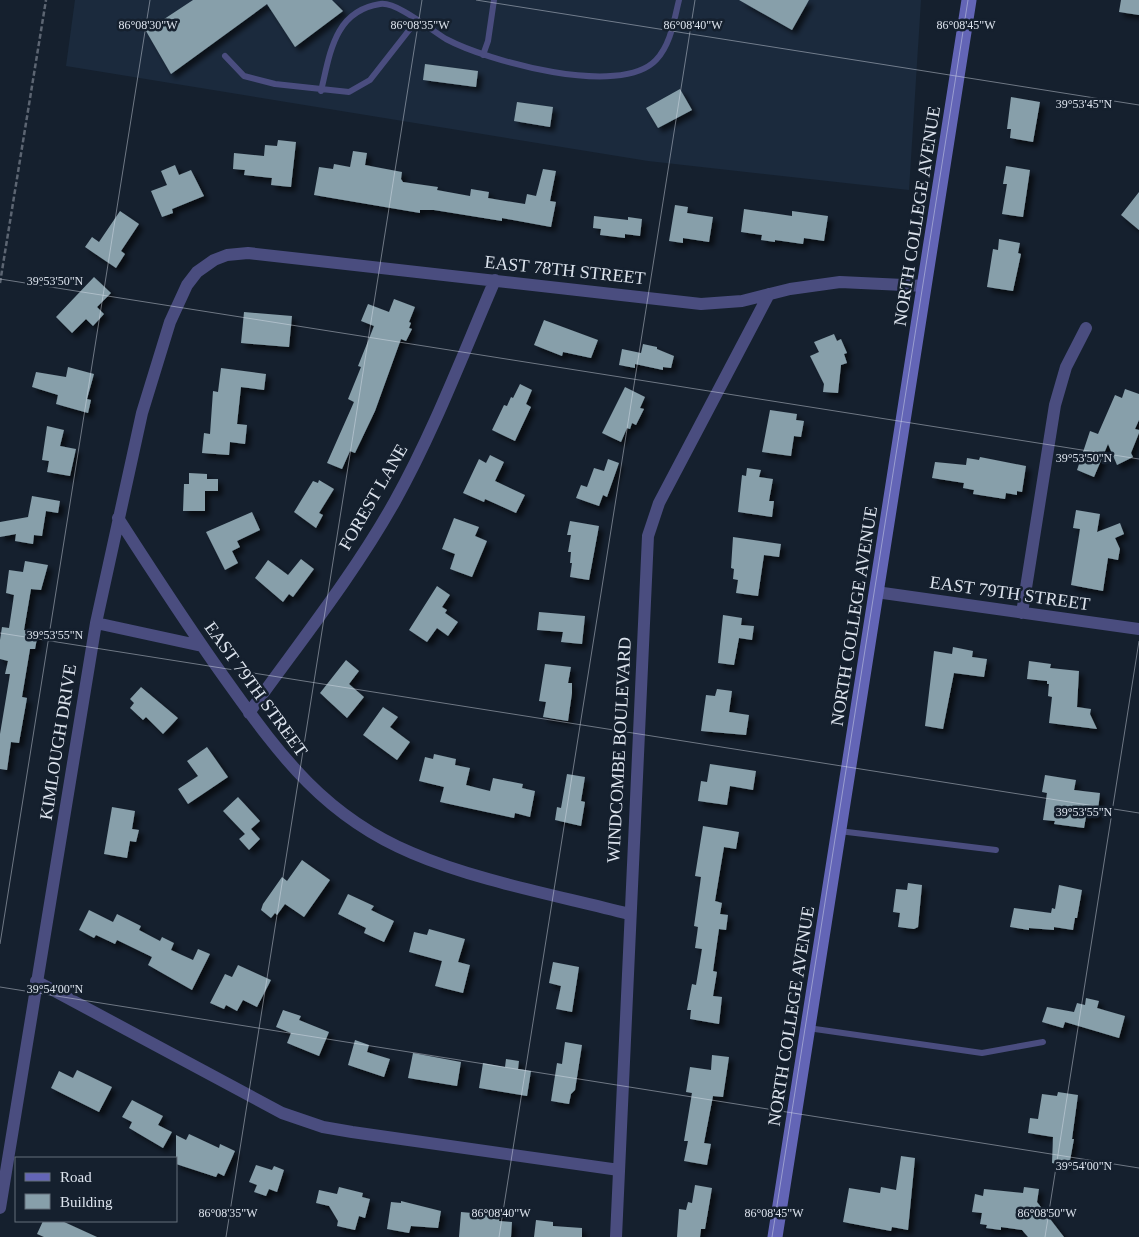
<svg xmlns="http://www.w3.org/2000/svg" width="1139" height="1237" font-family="'Times New Roman',serif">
<defs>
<filter id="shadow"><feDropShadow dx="4.5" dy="4.5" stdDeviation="2.5" flood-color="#0009"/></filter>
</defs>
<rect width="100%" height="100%" fill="#15202e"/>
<!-- built -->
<path fill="#1b2a3d" d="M75,0H921L909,190L648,161L66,66Z"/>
<!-- building -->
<path fill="#879faa" filter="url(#shadow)" d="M193,0H332L343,11L295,47L267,4L171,74L146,31Z
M739,0H809L792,30Z
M1121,0H1139V15L1119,12Z
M425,64L478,71L476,87L423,80Z
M680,89L692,110L658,128L646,108Z
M1011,97L1040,102L1033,142L1010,138L1011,129H1007Z
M517,102L553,107L550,127L514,121Z
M278,140L296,142L291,187L271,185L272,178L244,175L245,170L233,169L234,153L264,156L265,145L277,146Z
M353,151L367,153L365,165L402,172L401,179L403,182L438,187L437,190L470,196L471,189L489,192L488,198L525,204L527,194L536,196L543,169L556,171L550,201L556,202L551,227L502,218V221L434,210H420V213L314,195L319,167L333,169L334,164L350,167Z
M175,165L179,175L191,170L204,196L172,209L173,213L162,217L151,191L167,185L161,171Z
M1006,166L1030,170L1023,217L1002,214L1007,184H1003Z
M1139,192V230L1121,215Z
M675,205L688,207L687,213L713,217L709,242L683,238V243L669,241Z
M744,209L792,216V211L828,216L824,241L804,238L803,244L775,240V242L761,240L762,235L741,232Z
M120,211L139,224L121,251L125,254L116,268L85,247L92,237L99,242Z
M594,216L628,220V217L642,219L640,236L625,234V238L600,235L601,229L593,228Z
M999,239L1020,243L1018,253L1021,254L1013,291L987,287L993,249L998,250Z
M94,277L111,293L97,307L104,314L93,326L86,319L72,333L56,317Z
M394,299L415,307L409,322L411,323L409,328L412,329L406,341L401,339L375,411L355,453L350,451L342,469L327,463L354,402L348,399L361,367L358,366L374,326L361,321L368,304L389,312Z
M244,312L292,316L289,347L241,343Z
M544,320L598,340L591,358L563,352L562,356L534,345Z
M834,334L837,341L841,339L847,353L844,354L847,363L841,365L838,393L823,392L824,384L810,356L819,352L814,342Z
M643,344L657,347V349L674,356L671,368L663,367V370L635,364V368L619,365L622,349L641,353Z
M68,367L94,374L87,399L91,400L88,413L56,404L58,395L32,387L36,372L66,377Z
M221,368L266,374L264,390L241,387L237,424L247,425L245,444L230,442L229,455L202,453L204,433L210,434L213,391L218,392Z
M520,384L532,390L526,404L531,407L515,441L492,430L504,405L507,406L511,397L513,398Z
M625,387L645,397L640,408L644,409L636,425L632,423L630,429L627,428L621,442L602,433Z
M1125,389L1139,394V420L1135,429L1139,430V433L1131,453L1133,457L1117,465L1108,444L1094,477L1077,470L1090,431L1098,434L1115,395L1122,398Z
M770,410L797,414L796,420L804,421L801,437L794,436L791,456L762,452Z
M47,426L64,430L60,446L76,449L70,476L47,472L49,461L42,460Z
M490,455L504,462L495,481L525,495L516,513L485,499L484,502L463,493L479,459L486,463Z
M980,457L1026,466L1022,492L1017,491V495L1006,493L1005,499L973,494L974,490L963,488L964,483L932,478L935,462L966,465L967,458L979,460Z
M608,459L619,463L607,497L603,495L599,506L576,498L581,485L587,487L594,468L604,471Z
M747,468L761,470L759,477L773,479L769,501H774L772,517L738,512L742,475L746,476Z
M189,473L207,474V479H218V491H205V511H183L184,484H189Z
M319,480L334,489L319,513L323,515L316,528L294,512L313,481L318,483Z
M32,496L60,501L58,513L46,511L42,536L34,535L33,544L15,541L16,534L0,537V522L28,517Z
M1076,510L1100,514L1097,532L1120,523L1124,534L1115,538L1120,549L1118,560L1108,558L1103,591L1071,585L1080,529L1073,528Z
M252,512L260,530L237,541L240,547L232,551L238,563L225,570L206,532Z
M454,518L479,527L475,536L487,541L472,577L450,569L455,554L442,549Z
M570,521L599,526L589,580L570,577L572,563H570L571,552H568L571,535H567Z
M733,537L781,544L779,557L764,555L758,596L736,593L738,580L733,579L734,569L731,568Z
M301,559L314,569L293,597L289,594L283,602L255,578L268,560L288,575Z
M25,561L48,565L41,590L31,589L24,630L38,633L35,649H30L22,697L27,698L19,743L11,742L7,770L0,769V734L10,674H5L8,661L0,659V640L2,627L9,628L14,595L6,593L9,570L23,572Z
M437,586L450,595L442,607L447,610L445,613L458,622L448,636L437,628L427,642L409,630Z
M539,612L585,616L582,644L561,642L563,632L537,630Z
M723,615L742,618L741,625L754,626L752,640L739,638L734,665L718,663Z
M953,647L973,651L972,657L987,659L984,677L954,673L943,729L925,726L934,651L952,654Z
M346,660L359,671L349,684L364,697L347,718L320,693Z
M1029,661L1051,664L1050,668L1079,671L1077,707L1091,709L1090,714L1097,729L1049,723L1052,697L1048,696L1049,684H1047V681L1027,679Z
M545,664L571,667L568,683H572V693L568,721L543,717L546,702L539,701Z
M141,687L178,718L163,734L146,717L143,720L130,708L134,703L130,699Z
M717,689L732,691L729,712L749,715L746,735L701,731L706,695L715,696Z
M383,707L398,717L390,727L410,742L397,760L363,735Z
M207,747L228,777L188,804L178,789L198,776L187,761Z
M434,754L456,759L455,765L470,768L466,785L490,791L493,778L523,784L522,788L535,791L530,817L515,813L514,818L440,802L444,787L419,781L425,757L433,759Z
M710,764L756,771L753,790L730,786L727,805L698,801L701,781L707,782Z
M567,774L585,777L581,801L585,802L581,826L555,820L557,807L561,808Z
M1045,775L1076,780L1074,790L1100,793L1097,818L1086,817L1084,828L1054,824L1055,821L1043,820L1047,793L1042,792Z
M238,797L260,821L251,829L260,839L249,850L239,839L245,834L223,811Z
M112,807L135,811L132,829L139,830L136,842L130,841L127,858L104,854Z
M703,826L739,832L736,849L724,847L715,901L722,903L720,914L728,915L726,930L719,929L713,971L717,972L713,996L722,997L719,1024L690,1019L691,1010H687L692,984L696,985L702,949L695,948L698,927L694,926L701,877L695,876Z
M302,860L330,880L304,917L285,904L277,915L275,913L271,918L261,910L263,904L282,877L287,881Z
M908,883L922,885L918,927L914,929L898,927L900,913L893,912L896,889L907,890Z
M1059,885L1082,890L1077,918H1075L1073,930L1054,927V930L1029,928V930L1010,927L1014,908L1051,913L1052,908L1055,909Z
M348,894L374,906L371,910L394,921L384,942L364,933L366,928L338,914Z
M89,910L113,922L117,914L141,926L139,930L160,941L162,937L174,943L171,950L193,960L198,949L210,954L192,990L148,965L152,957L117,940L115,944L96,935L94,938L79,930Z
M429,929L465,939L458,962L470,965L463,993L435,986L442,961L409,952L414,932L427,935Z
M553,962L579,967L572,1012L556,1009L561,986L549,983Z
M238,965L271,980L257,1007L243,1000L237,1011L226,1005L224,1009L210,1003L225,974L232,977Z
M1086,998L1099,1001L1097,1008L1125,1016L1119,1038L1065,1022L1063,1028L1042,1022L1047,1007L1074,1012L1077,1003L1085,1005Z
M283,1010L301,1016L299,1020L329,1032L319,1056L287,1043L291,1033L276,1027Z
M355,1040L369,1045L367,1052L390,1059L384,1077L348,1065Z
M565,1042L582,1045L575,1090L571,1094L569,1104L551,1101L557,1063L562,1064Z
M413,1053L461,1062L457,1086L408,1078Z
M712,1055L729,1057L723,1097L713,1096L704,1143L711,1144L707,1165L684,1161L688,1141H684L692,1093L686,1092L690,1067L711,1070Z
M506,1059L519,1061L518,1069L531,1071L527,1096L479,1088L483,1063L505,1067Z
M77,1070L112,1087L99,1112L51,1088L59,1071L73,1078Z
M1058,1092L1078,1095L1072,1139H1074L1069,1166L1052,1163L1053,1137L1028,1133L1030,1118L1038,1119L1042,1094L1057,1096Z
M132,1100L163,1116L158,1125L172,1132L163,1148L129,1128L132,1122L122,1117Z
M189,1134L219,1148L220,1144L235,1151L224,1176L218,1173L216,1177L176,1164V1135L186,1140Z
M901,1156L915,1158L908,1230L892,1227L891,1231L843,1222L849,1188L880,1193L881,1187L896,1190Z
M256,1165L272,1170L274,1166L284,1170L277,1192L269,1189L266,1196L254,1192L257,1185L249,1182Z
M695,1185L712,1188L705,1229H701L700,1237H677L679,1209L686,1210L688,1202L692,1203Z
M339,1187L363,1193L362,1197L370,1199L365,1218L359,1216L355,1230L337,1226L338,1221L329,1206L316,1203L319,1190L337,1194Z
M1024,1187L1039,1189L1037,1202L1064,1237H1028L1022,1230L1001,1227V1230L986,1228L987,1225L980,1224L982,1213L972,1212L975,1194L983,1196L984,1189L1023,1193Z
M401,1201L441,1211L438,1228L411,1226L409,1233L387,1229L391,1202L401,1203Z
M484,1211L500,1213L499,1221L512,1222L511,1237H459L461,1212L483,1214Z
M536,1220L553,1222V1226L582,1228V1237H534Z
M43,1221H62L97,1237H44L37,1234Z"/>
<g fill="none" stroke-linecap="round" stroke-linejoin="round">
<!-- path -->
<path stroke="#5c6572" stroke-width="2.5" stroke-dasharray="5 2.5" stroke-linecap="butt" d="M0,283L46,0"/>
<!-- service -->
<path stroke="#4a4d7f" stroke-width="6" d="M483,55L488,41L494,0
M225,56L244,76L275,84L349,92L370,80L417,20
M321,91C330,54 334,11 380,4C396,1 431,30 446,39C487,61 620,98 656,60C671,44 674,20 679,0
M839,831L996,850
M808,1028L982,1053L1043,1042"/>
<!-- minor -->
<path stroke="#4a4d7f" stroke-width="12" d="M118,518C154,574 190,630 229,684C281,757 326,817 412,853C477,881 560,896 629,914
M876,592L1139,629
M1022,613L1055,405L1066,367L1086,328
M96,623L202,646
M249,713C299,643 353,576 395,501C434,431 463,354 495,280
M36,981L282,1113L323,1127L352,1132L619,1170
M0,1208L96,623L142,413L170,322L187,285L197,272L214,260L227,255L248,253L701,304L742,301L790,289L840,282L925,286
M616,1237L648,536L659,503L769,294"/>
<!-- secondary -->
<path stroke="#6365b6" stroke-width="15" d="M775,1237L969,0"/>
</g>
<!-- ticks -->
<path fill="none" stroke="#dce3ed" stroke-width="1" stroke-opacity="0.45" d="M476,0L1139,105M0,279L1139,459M0,633L1139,813M0,944L150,0M0,987L1139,1168M226,1237L422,0M499,1237L695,0M772,1237L968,0M1045,1237L1139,641"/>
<g text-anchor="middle" stroke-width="5" stroke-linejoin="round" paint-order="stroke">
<!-- street labels -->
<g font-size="18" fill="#dce3ed" stroke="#15202e">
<text transform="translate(917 216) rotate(-81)" y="6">NORTH COLLEGE AVENUE</text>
<text transform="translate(565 270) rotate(6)" y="6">EAST 78TH STREET</text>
<text transform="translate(373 497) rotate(-60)" y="6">FOREST LANE</text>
<text transform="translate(1010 593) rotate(8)" y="6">EAST 79TH STREET</text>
<text transform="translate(854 616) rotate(-81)" y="6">NORTH COLLEGE AVENUE</text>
<text transform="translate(256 689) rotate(54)" y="6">EAST 79TH STREET</text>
<text transform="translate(58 742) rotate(-81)" y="6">KIMLOUGH DRIVE</text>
<text transform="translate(619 750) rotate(-87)" y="6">WINDCOMBE BOULEVARD</text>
<text transform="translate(791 1016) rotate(-81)" y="6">NORTH COLLEGE AVENUE</text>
</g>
</g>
<g font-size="12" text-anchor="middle" fill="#dce3ed" stroke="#15202e" stroke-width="5" stroke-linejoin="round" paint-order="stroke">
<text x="420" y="29">86°08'35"W</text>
<text x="693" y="29">86°08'40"W</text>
<text x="966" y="29">86°08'45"W</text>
<text x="148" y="29">86°08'30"W</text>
<text x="1084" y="108">39°53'45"N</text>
<text x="55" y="285">39°53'50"N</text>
<text x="1084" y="462">39°53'50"N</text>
<text x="55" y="639">39°53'55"N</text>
<text x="1084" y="816">39°53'55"N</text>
<text x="55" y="993">39°54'00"N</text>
<text x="1084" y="1170">39°54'00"N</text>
<text x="228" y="1217">86°08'35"W</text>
<text x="501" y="1217">86°08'40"W</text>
<text x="774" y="1217">86°08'45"W</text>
<text x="1047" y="1217">86°08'50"W</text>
</g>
<!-- legend -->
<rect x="15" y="1157" width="162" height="65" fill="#15202e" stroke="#656e7a"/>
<rect x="25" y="1173" width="25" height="8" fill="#6365b6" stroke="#656e7a"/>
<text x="60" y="1182" font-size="15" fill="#dce3ed">Road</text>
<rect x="25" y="1194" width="25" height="15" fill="#879faa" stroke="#656e7a"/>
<text x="60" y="1207" font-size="15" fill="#dce3ed">Building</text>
</svg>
